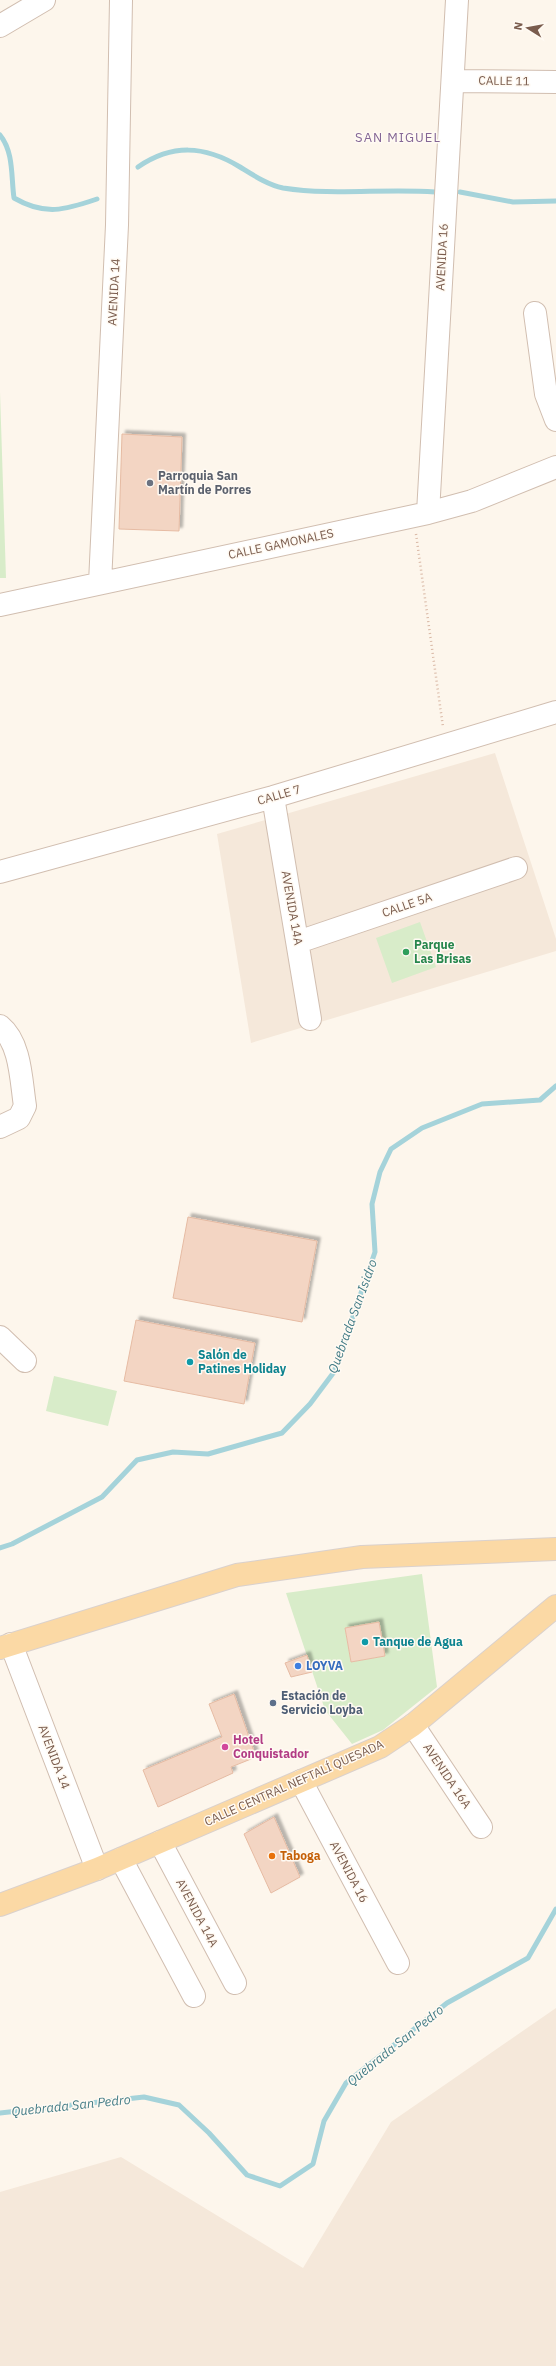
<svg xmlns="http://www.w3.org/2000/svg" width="556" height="2366" font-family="'IBM Plex Sans',sans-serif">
<defs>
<filter id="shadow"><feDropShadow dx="3.5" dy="-3.5" stdDeviation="1" flood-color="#0004"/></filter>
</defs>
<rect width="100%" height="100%" fill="#fdf6ec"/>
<!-- residential -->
<path fill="#f5e8da" d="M495,753L556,939V951L251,1043L217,834Z
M556,2008V2366H0V2192L121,2157L303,2268L391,2122Z"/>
<!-- green -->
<path fill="#d8ecc9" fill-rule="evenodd" d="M0,392L6,578H0Z
M420,922L436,967L392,983L376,938Z
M54,1376L117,1391L108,1426L46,1411Z
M422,1574L437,1687L383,1730L352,1744L325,1710L286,1593ZM379,1622L385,1656L351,1662L345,1628Z"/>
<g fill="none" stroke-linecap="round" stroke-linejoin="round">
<!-- stream -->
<path stroke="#a5d3da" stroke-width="5" d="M0,135C14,152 11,178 14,198C45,216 65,210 97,199
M138,167C172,144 204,145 240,167C253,175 268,185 283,188C334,196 384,188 435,192
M460,192L513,202L556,201
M0,1548L12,1544L102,1497L137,1460L173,1452L208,1454L282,1433L310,1404L334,1372L375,1252L372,1204L380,1172L391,1149L422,1128L482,1104L540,1100L556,1086
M0,2113L144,2097L179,2105L209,2133L247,2175L280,2186L313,2164L324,2121L346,2083L447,2003L528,1958L556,1909"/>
</g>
<!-- building -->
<path fill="#f3d5c3" stroke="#e6bba3" filter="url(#shadow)" d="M122,434L182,437L179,531L119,529Z
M188,1217L317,1241L302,1322L173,1298Z
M136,1320L255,1343L244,1404L124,1381Z
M379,1622L385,1656L351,1662L345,1628Z
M307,1655L312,1672L291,1677L285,1663Z
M234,1694L256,1757L231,1767L233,1773L158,1807L143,1770L222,1737L209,1704Z
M274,1817L300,1877L271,1893L244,1834Z"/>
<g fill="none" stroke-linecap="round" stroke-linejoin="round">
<!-- minor casing -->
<g stroke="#d1beb0" stroke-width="24">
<path id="minor" d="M0,26L44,0
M453,81L556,82
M535,313L546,394L556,420
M428,513L457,0
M100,583L117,225L121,0
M0,605L428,513L472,501L556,467
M273,797L310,1019
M0,872L273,797L556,712
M298,942L516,868
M0,1026C21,1043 21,1081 25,1106L19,1118L0,1127
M0,1337L25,1361
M11,1644L97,1869
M413,1725L481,1827
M301,1781L398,1963
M160,1842L235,1983
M121,1859L194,1996"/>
</g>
<!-- major casing -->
<g stroke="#dad1cd" stroke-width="24">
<path id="major" d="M0,1648L237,1575L362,1557L556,1549
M0,1905L97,1869L380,1747L413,1725L556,1606"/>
</g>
<!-- path -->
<path stroke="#d9b8a5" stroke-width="2.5" stroke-dasharray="1 3" stroke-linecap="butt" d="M416,534L443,727"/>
<!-- minor -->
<use href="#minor" stroke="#fff" stroke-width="22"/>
<!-- major -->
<use href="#major" stroke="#fbd9a5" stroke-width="22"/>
</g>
<!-- markers -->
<circle fill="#6b7280" stroke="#fffaf3" stroke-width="1.5" cx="150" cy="483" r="4"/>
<circle fill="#2e9e5b" stroke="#fffaf3" stroke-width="1.5" cx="406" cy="952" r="4"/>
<g fill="#0f9aa8" stroke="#fffaf3" stroke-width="1.5">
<circle cx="190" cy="1362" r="4"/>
<circle cx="365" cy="1642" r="4"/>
</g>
<circle fill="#3f7fe0" stroke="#fffaf3" stroke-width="1.5" cx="298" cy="1666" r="4"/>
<circle fill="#5c6f8a" stroke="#fffaf3" stroke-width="1.5" cx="273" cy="1703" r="4"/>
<circle fill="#d1479c" stroke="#fffaf3" stroke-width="1.5" cx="225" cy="1747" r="4"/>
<circle fill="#e8710a" stroke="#fffaf3" stroke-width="1.5" cx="272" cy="1856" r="4"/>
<g text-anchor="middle" stroke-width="3" stroke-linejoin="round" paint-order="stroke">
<!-- street labels -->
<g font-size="12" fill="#7a5c4d" stroke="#fffaf3">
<text transform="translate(504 81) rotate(1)" y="4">CALLE 11</text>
<text transform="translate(442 257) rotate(-87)" y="4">AVENIDA 16</text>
<text transform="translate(114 292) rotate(-87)" y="4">AVENIDA 14</text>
<text transform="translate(281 544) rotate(-12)" y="4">CALLE GAMONALES</text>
<text transform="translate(279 795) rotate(-16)" y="4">CALLE 7</text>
<text transform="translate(407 905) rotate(-19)" y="4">CALLE 5A</text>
<text transform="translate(292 908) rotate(80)" y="4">AVENIDA 14A</text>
<text transform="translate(54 1757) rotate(69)" y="4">AVENIDA 14</text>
<text transform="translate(447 1776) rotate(56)" y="4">AVENIDA 16A</text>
<text transform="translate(294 1783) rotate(-24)" y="4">CALLE CENTRAL NEFTALÍ QUESADA</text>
<text transform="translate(349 1872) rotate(62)" y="4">AVENIDA 16</text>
<text transform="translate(197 1913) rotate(62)" y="4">AVENIDA 14A</text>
</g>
<!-- worship labels -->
<g font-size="12" font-weight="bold" fill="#5b616d" stroke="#fffaf3" text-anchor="start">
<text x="158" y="480">Parroquia San<tspan x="158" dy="14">Martín de Porres</tspan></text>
</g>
<!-- leisure labels -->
<g font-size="12" font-weight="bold" fill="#27864d" stroke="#fffaf3" text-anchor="start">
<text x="414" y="949">Parque<tspan x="414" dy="14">Las Brisas</tspan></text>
</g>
<!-- culture labels -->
<g font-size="12" font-weight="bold" fill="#0d838f" stroke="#fffaf3" text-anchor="start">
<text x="198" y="1359">Salón de<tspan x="198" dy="14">Patines Holiday</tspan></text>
<text x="373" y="1646">Tanque de Agua</text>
</g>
<!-- shop labels -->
<g font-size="12" font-weight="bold" fill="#366cbe" stroke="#fffaf3" text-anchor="start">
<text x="306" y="1670">LOYVA</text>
</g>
<!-- service labels -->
<g font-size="12" font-weight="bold" fill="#4e5e75" stroke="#fffaf3" text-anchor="start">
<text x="281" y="1700">Estación de<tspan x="281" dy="14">Servicio Loyba</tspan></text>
</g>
<!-- hotel labels -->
<g font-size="12" font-weight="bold" fill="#b23c85" stroke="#fffaf3" text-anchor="start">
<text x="233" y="1744">Hotel<tspan x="233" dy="14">Conquistador</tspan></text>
</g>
<!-- food labels -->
<g font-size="12" font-weight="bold" fill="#c56008" stroke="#fffaf3" text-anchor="start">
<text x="280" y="1860">Taboga</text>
</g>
<!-- neighbourhood labels -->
<g font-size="13" letter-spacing="1" fill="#846695" stroke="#fffaf3">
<text x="398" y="142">SAN MIGUEL</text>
</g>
<!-- water labels -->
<g font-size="13" font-style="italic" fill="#437c86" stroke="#fffaf3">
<text transform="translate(352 1316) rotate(-70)" y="5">Quebrada San Isidro</text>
<text transform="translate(395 2045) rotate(-39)" y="5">Quebrada San Pedro</text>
<text transform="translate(71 2105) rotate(-6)" y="5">Quebrada San Pedro</text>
</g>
</g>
<!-- north arrow -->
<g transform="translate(528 28) rotate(281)" stroke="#fffaf3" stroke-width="3" paint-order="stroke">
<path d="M0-3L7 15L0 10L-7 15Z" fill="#7a5c4d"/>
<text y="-6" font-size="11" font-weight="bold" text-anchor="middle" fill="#7a5c4d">N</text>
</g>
</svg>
